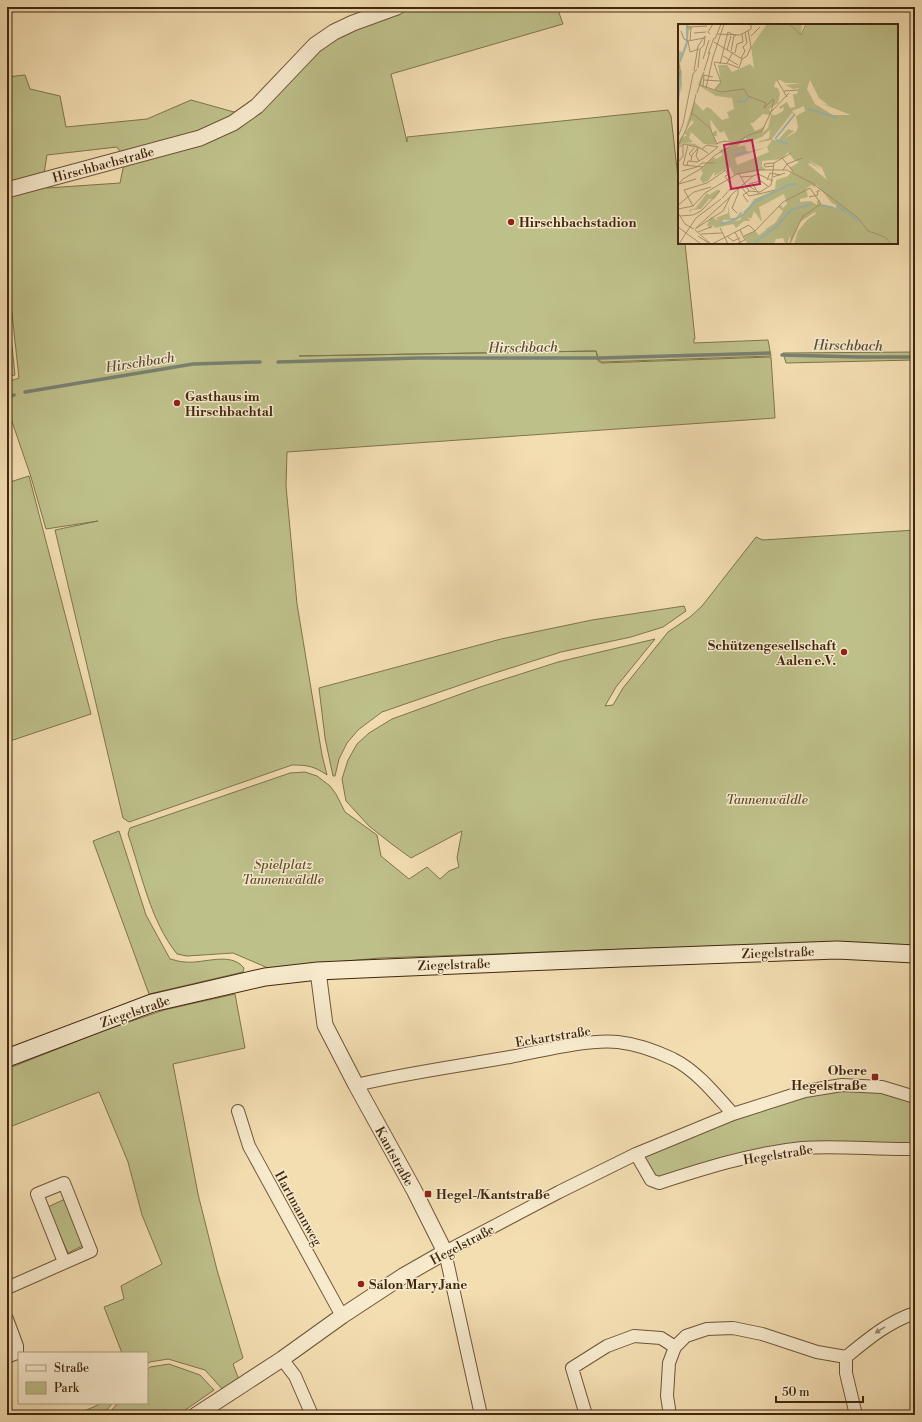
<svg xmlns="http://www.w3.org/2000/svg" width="922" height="1422" font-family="'Libre Bodoni',serif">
<rect width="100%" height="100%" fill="#f3deb2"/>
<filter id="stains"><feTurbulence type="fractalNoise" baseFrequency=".005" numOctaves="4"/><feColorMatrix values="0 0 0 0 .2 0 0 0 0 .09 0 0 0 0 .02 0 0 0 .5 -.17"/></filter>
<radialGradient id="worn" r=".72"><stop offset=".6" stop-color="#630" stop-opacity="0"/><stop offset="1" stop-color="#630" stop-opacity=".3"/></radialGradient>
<!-- green -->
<path fill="#bec08a" stroke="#80744c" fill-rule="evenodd" d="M411,7H557L563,24L391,74L407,142V137L668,110L671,116L679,187V243H685L695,339H694V343L768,340L771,356L602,362L599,360L596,351L299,356L596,351L598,361L602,363L771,357L775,418L287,452L286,486L297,604L322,755L327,775C314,766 307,765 292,765L129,822L123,818L55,530L98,521L46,529L31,477L7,407V382L19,378L7,267V142L11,141L7,121V77L25,75L30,89L60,96L66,127L147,119L191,100L234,112L257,106L332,38ZM117,147L125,159L120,183L47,188L43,180L47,155Z
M7,299L15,375L7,377Z
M915,352V360L786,363L783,353Z
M29,476L91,714L7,742V483Z
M915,530V948L854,946L658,948L380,958L268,968L233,953L187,956L177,954C150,920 142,875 128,834L130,828L290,773L305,772L317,776L330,786L336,794L345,812L377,835L381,856L409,879L427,867L440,879L449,871L459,867L457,858L462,831L411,858L393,845L369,826L346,801L342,779L348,760L357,744L369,733L392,719L480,687L558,662L655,639L616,687L605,706L613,705L623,688L668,632L690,617L702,606L756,537L763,540Z
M684,606L686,611L663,627L631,637L561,652L495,673L382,712L358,730L347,743L339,759L335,776H333L325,738L319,688L501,639L592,620Z
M119,831L146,915L170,959C175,960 180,962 185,962C204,964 230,951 244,968L243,972L149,994L93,841Z
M235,994L245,1048L173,1064L198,1194L217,1270L243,1358L233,1364L239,1380L224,1391L205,1370L168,1359L150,1362L147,1364V1353H122L104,1307L124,1299L121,1286L162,1264L142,1215L128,1162L99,1092L7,1128V1069L100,1032L164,1010Z
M842,1085L915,1097V1149L802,1148L659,1183L636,1154L733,1114Z
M65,1199L84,1245L68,1253L48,1207Z
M169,1364L200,1375L214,1390L181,1413L163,1410L160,1415H107L118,1403H147V1370L150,1367Z
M100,1403H113L102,1415H75L98,1405Z"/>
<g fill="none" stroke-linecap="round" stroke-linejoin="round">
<!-- stream -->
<path stroke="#798071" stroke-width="3.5" d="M782,355L858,357H915
M278,362L418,358H599L769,353
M25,392L193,364L260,362
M7,398L14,395"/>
<!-- minor casing -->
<g stroke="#6e5538" stroke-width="14">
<path id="minor" d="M356,1085C407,1073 459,1066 510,1057C541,1051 587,1039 618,1042C637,1044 656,1051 673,1059C697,1071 715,1094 733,1114
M238,1111L249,1146L342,1316
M636,1154L651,1180L659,1183C705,1168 753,1153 802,1148C839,1145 877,1150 915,1149
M7,1288L91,1251L64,1183L37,1194L64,1262
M7,1319L17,1346V1353L7,1357
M846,1357C868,1339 888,1322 915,1313
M846,1357V1373L856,1415
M282,1359L295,1376L312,1415
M481,1415L445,1252L559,1192L636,1154L733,1114L805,1091L842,1085L882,1087L915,1097
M586,1415L572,1368L607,1346L634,1336L661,1338L675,1347
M670,1415L667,1396L669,1363L675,1347L686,1336L707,1329L733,1328L762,1334L817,1352L846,1357"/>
</g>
<!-- tertiary casing -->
<g stroke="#6e5538" stroke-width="17">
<path id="tertiary" d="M7,190L200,138L233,123L257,106L315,45L334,32L353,23L397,7
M196,1415L282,1359L342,1316L403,1276L445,1252L414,1190L356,1085L325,1025L318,971"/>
</g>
<!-- secondary casing -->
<g stroke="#42270f" stroke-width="19">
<path id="secondary" d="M7,1058L152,1003L265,977L318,971L362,969L622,958L837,950L915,954"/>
</g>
<!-- minor -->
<use href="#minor" stroke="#f7eacd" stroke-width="12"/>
<!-- tertiary -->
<use href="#tertiary" stroke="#f7eacd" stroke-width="15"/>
<!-- secondary -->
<use href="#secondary" stroke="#f7eacd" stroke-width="17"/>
</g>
<!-- one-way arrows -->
<defs><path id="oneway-solid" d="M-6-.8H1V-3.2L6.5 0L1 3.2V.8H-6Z"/></defs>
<use fill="#9c886e" href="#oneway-solid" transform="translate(880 1330) rotate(148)"/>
<!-- markers -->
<g fill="#8f2418" stroke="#f7eacd" stroke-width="1.5">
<circle cx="511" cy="222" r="4"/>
<circle cx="177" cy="403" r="4"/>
<circle cx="844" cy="652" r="4"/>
<rect x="871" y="1073" width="8" height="8" rx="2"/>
<rect x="424" y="1190" width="8" height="8" rx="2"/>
<circle cx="361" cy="1284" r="4"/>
</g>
<g text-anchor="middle" stroke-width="3" stroke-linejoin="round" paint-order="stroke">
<!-- street labels -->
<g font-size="13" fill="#42270f" stroke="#f7eacd">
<text transform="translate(103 164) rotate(-15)" y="5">Hirschbachstraße</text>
<text transform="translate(778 952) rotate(-2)" y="5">Ziegelstraße</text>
<text transform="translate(454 964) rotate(-2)" y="5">Ziegelstraße</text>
<text transform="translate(135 1011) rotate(-19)" y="5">Ziegelstraße</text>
<text transform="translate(553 1036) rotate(-9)" y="5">Eckartstraße</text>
<text transform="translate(778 1154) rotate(-9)" y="5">Hegelstraße</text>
<text transform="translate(395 1156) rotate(61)" y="5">Kantstraße</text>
<text transform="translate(299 1208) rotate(61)" y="5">Hartmannweg</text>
<text transform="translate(462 1244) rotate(-28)" y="5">Hegelstraße</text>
</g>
<!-- poi labels -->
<g font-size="13" font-weight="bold" fill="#42270f" stroke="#f7eacd" text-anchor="start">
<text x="519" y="227">Hirschbachstadion</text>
<text x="185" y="401">Gasthaus im<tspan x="185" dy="15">Hirschbachtal</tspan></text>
<text x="836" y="650" text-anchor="end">Schützengesellschaft<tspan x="836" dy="15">Aalen e.V.</tspan></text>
<text x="867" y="1075" text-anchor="end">Obere<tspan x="867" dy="15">Hegelstraße</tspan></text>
<text x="436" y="1199">Hegel-/Kantstraße</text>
<text x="369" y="1289">Salon Mary Jane</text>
</g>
<!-- park labels -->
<g font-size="13" font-style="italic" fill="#614d2e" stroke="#f7eacd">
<text x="767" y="804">Tannenwäldle</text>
<text x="283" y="869">Spielplatz<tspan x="283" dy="15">Tannenwäldle</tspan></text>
</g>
<!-- water labels -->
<g font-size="14" font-style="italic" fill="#594c38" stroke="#f7eacd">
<text transform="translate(848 345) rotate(1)" y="5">Hirschbach</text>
<text transform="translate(523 347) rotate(-1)" y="5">Hirschbach</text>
<text transform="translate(140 362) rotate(-9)" y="5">Hirschbach</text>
</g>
</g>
<!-- overview -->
<g transform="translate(678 24)">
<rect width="220" height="220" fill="#f3deb2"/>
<path d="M8,0L15,4L11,6L9,23L2,37L4,60L3,70L0,27L5,28L8,20ZM89,0H124L123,11L128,0H220V220H116L120,207L130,195L138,190L137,188L122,198L113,220L112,212L109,220H105L107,219L105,214L98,215L96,220H69L66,212L77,207L81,211L88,206L86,204L88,205L97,199L105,187L100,183L97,185L102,181L105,184L109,180L106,170L81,183L84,198L76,187L73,195L69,193L72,197H66L58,204L55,200L37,204L35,201L33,205L29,201L33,193L41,197L38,194L50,189V181L52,194H58L62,188L65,189L56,196H45V199L62,196L76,175L97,166L98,156L110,152L114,147L111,144L120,139L119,136L113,140L117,137L110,128L104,135L84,137V142L88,146L56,151L52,143L36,152L37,147L30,157L25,159L22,155L25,149L23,146L35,133L38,135L45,131L41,126L54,123L58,119L51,117L46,107L42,109L32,95L34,109L38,106L39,108V112H36L38,120L42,121L26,120L13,108L11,114L15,118L6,119L17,120L23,124L5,119L0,123L1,126L0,128V120L3,113L9,112L6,109L16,98L13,96L14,91L12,97L7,106L16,77L25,87L29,83L33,85L44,96L51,94L49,88L56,85L54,74L38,72L20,61L25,47L23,62L38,67L37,64L43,58L40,41H49L54,48L72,40L76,44L73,23ZM102,56L107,59H123L107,61L115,65L121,64L119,70H115L117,83L112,84L109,78L101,83L102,85L106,83L105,87L98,91H94L91,85L100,79L102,70L100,64L96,63L98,57ZM132,56L141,74L150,81L145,80L173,91H155L137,80L129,65ZM126,82L127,87L118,92L120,103L118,108L107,114L116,107L110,105L99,117L94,115L114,89L117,90L114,87ZM85,90L93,91L90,104L84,109L87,102L77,107L72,99H75ZM92,106L91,114L77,119L94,116L89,123L69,128L67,121L59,123L68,113L69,117H73L84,113ZM89,123L91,128L59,141L57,134ZM131,136L144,144L149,156L130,140L132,139L142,145ZM133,161L138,164L136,162L139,161L154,179L164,185L142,181V176L139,177V181L133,177L122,178V175L130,173L128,165ZM40,165L42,167L36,175H31L23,185L13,186V189L11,186L18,184L29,169L31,171Z" fill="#bec08a" fill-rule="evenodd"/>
<path fill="none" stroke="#9dbbb3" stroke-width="2" d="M2,38L9,18V0M59,77L66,78L71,73M0,78L3,47M130,87L131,85L159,94M97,115L117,90M98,116L110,120M56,131L71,128M143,181L156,184M158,182L169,188M113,186L133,180M66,189L77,178L110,161L119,160M170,189L181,198M42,200L54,197L67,190M75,220L98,203L113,186"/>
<path fill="none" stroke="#ac9571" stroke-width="1" d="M111,0L123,11L128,0M9,3L29,2M3,7L6,15L10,17M16,9L28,8M32,10L30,8L35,0M39,10L62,11L73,5V1M73,12L82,3M37,15L43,0M12,16L13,4M10,17L12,28L21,25M10,17L26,14M36,18L64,35L61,44L51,40L36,38M49,26L53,12M53,27L56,12M57,29L59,20L65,18L64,10M30,30L36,14M45,32L60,41M63,34L67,27L65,23L69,19L67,8M0,35L2,46L0,62M25,35L31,16M64,35L69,32L73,23L70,6M36,39L43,58L37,66M49,39L55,28M42,40L50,8L58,12M16,47L20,22L27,12L26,21L22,25L20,44M26,47L32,28M25,56L43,57M99,56L109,73M22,61L43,68L66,65L70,72L88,79L86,84L94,76M25,63L26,51L35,53M28,64L35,33L46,0M106,67L121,66M19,69L26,48M93,88L96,76H94M14,89L32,104L39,120M0,113L5,100L15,50L19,45M38,120L46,117L58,119M10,121L5,141L25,143M0,122L12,97L18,70M0,124L6,120L22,124L30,129M20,125L18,132L21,137M14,133L11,130L16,124M104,134L115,147M13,137L14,131L21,123M0,138L5,132V120M9,141L10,137L19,138L26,134L40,123L29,121L24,125M96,142L87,143L86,140L96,139M105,146L109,140L124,134M4,147L19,143L24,139H37M61,150L71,167L82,168L93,161L96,139L113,129M63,153L75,152M95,153L107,149M89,156L92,149L103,151M74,159L71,160L72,163L77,166M1,160L18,155M0,161L5,155L24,144L36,132L71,111L84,107L93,88L111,69M62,162L71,172L81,170M91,163L83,157L74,159L81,170L97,166M131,173L140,171L139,167H142M70,178L65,171L71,167M0,181L16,168L33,163M15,182L6,166L29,159L48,146L50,151L47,152L54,163L44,174M0,185L15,182L27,169L59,150L79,146H109L134,159L180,194L190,207L207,213L213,220M0,189L7,200L16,205M59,189L54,184L60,170V164M2,192L15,191L23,187L42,167M0,203L8,209L1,220M18,204L52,173M42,204L50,220M17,205L45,187L53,171L75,152L80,150L95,157M17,206L33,220M20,208L33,203M57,208L63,220M23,210L44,209M20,212L32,220M49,212L55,217L62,214M66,212L77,207L105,178L132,164M23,220L8,209L18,194L43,175M34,220L71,201L77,207M58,220L67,216L62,206M111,220L125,192L143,180L132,164"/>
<path fill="#c2185b" fill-opacity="0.15" stroke="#c2185b" stroke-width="2" d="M74,116L82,160L53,165L46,121Z"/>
<rect width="220" height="220" fill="none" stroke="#42270f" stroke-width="2"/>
</g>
<!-- margin -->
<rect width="922" height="1422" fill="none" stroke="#f3deb2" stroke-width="24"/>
<rect x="8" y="8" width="906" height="1406" fill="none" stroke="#42270f" stroke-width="2"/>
<rect x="12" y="12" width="898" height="1398" fill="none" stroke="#42270f"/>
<!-- legend -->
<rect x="18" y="1352" width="130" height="52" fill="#f7eacd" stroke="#af9c81"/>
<rect x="26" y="1365" width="20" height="6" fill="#f7eacd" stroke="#af9c81"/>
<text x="54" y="1372" font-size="12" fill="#42270f">Straße</text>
<rect x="26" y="1382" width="20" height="12" fill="#bec08a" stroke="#af9c81"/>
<text x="54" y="1392" font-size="12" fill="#42270f">Park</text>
<!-- scale -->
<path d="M776 1396v6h87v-6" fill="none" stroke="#42270f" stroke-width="2"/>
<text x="782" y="1396" font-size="12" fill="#42270f" stroke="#f7eacd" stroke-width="3" paint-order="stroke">50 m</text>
<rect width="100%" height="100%" filter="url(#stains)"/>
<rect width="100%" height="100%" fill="url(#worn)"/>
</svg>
